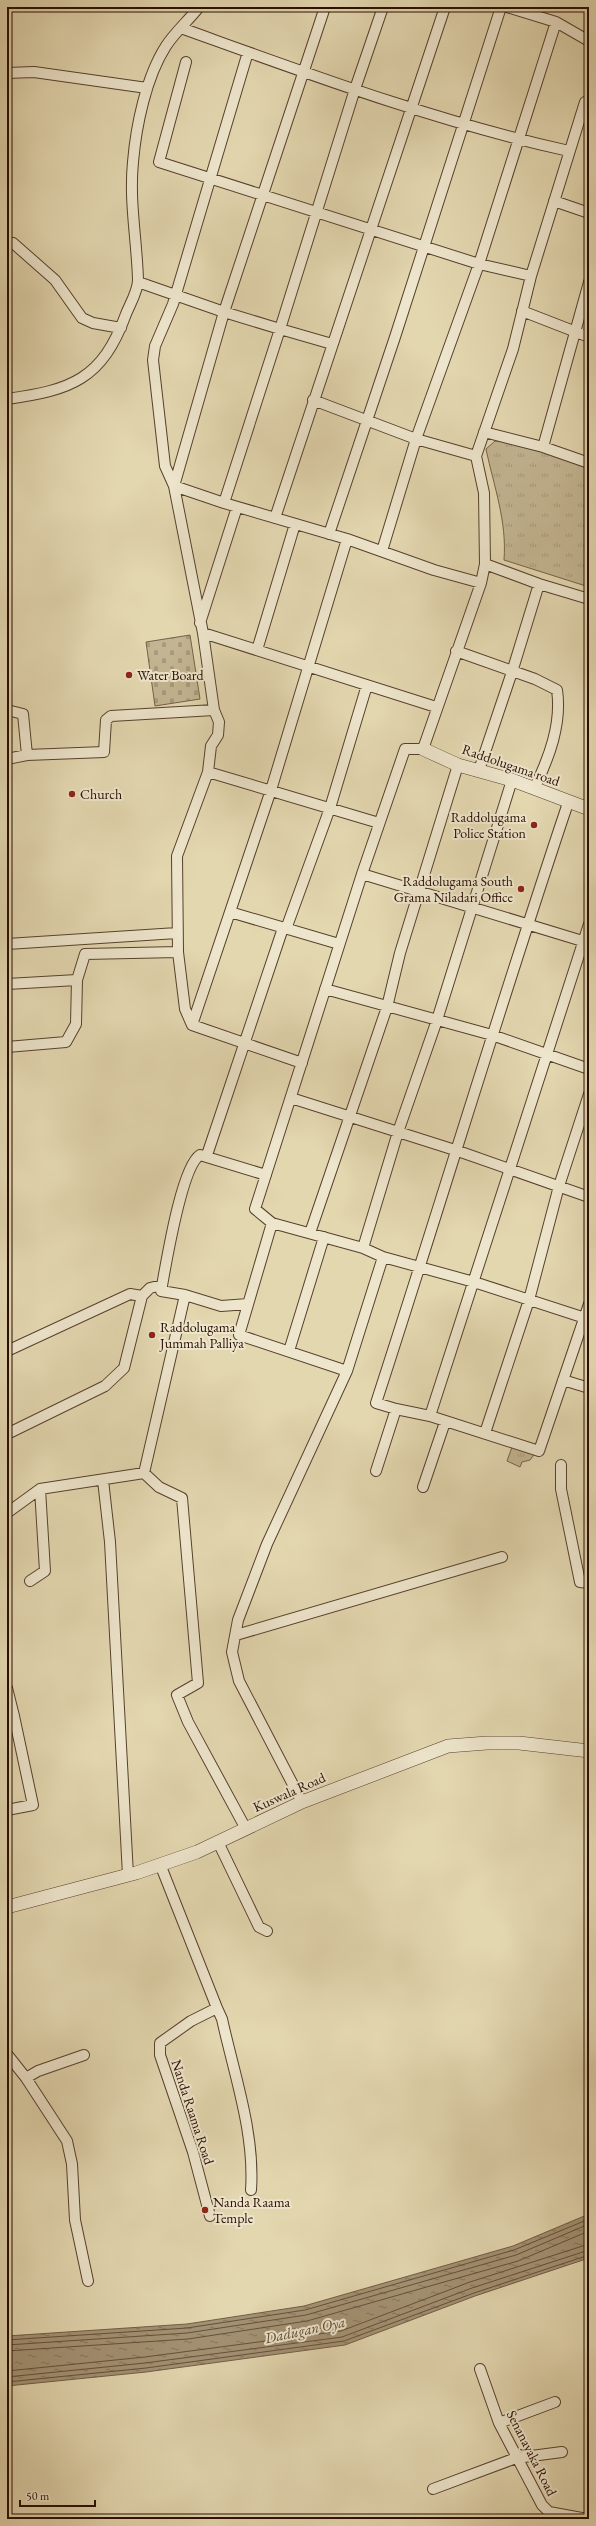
<svg xmlns="http://www.w3.org/2000/svg" width="596" height="2526" font-family="'EB Garamond',serif">
<defs>
<pattern id="cemetery-stones" width="16" height="16" patternUnits="userSpaceOnUse"><rect width="16" height="16" fill="#c3b592"/><path d="M2 7V4a2 2 0 0 1 4 0v3zM10 15v-3a2 2 0 0 1 4 0v3z" fill="#a89a7c"/></pattern>
<pattern id="park-tufts" width="24" height="20" patternUnits="userSpaceOnUse"><rect width="24" height="20" fill="#c3b592"/><path d="M3 7l-1-3M5 7V3M7 7l1-3M15 17l-1-3M17 17v-4M19 17l1-3" fill="none" stroke="#a89a7c"/></pattern>
<pattern id="water-ripples" width="26" height="14" patternUnits="userSpaceOnUse"><rect width="26" height="14" fill="#a39274"/><path d="M2 4q2-2 4 0t4 0M15 11q2-2 4 0t4 0" fill="none" stroke="#85765d"/></pattern>
</defs>
<rect width="100%" height="100%" fill="#e3d7b0"/>
<filter id="stains"><feTurbulence type="fractalNoise" baseFrequency=".005" numOctaves="4"/><feColorMatrix values="0 0 0 0 .2 0 0 0 0 .09 0 0 0 0 .02 0 0 0 .5 -.17"/></filter>
<radialGradient id="worn" r=".72"><stop offset=".6" stop-color="#630" stop-opacity="0"/><stop offset="1" stop-color="#630" stop-opacity=".3"/></radialGradient>
<!-- cemetery -->
<path fill="url(#cemetery-stones)" stroke="#766149" d="M190,635L200,699L155,706L146,642Z"/>
<!-- park -->
<path fill="url(#park-tufts)" stroke="#766149" d="M495,441L517,443L589,465V587L504,560C507,521 494,487 486,449Z
M512,1447L536,1452L530,1460L522,1462L520,1467L507,1461Z"/>
<!-- water -->
<path fill="url(#water-ripples)" stroke="#725d46" d="M589,2214V2258L475,2296L345,2345L146,2372L7,2386V2336L187,2324L304,2306L513,2246Z"/>
<g fill="none" stroke-linecap="round" stroke-linejoin="round">
<!-- shore -->
<path stroke="#66503a" stroke-width="1" d="M7,2340L187,2328L305,2310L514,2250L589,2219
M7,2345L187,2333L306,2315L516,2255L589,2224
M7,2351L188,2339L307,2321L518,2261L589,2231
M7,2371L145,2357L341,2331L470,2282L589,2244
M7,2377L145,2363L342,2337L472,2288L589,2250
M7,2382L146,2368L344,2341L474,2293L589,2255"/>
<!-- minor casing -->
<g stroke="#57402c" stroke-width="12">
<path id="minor" d="M325,7L224,312L174,486L203,633L436,707
M556,22L589,41
M181,28C309,74 437,122 569,151
M248,52L173,304L155,346L153,360L165,466L174,486L224,503L347,539L271,790L192,1025L302,1063
M186,62L159,162L479,264L531,276
M7,73L34,72L147,88
M554,201L589,213
M7,243H13L55,280L82,318L93,323L121,328
M138,282L224,312L280,329L224,503
M522,311L589,337
M332,344L280,329L355,89L383,7
M7,399C71,390 102,380 126,314C130,304 138,291 138,280C137,241 129,202 133,162C136,126 146,77 166,46C175,32 189,20 199,7
M313,400L416,439L476,456
M484,432L543,447L589,463
M543,447L589,282
M275,518L445,7
M329,534L395,337L501,7
M347,539L434,570L481,583
M382,551L416,439L479,264L556,22L507,7
M485,564L539,584L589,599
M200,623L237,507
M257,650L295,524
M456,651L535,679L557,690C562,724 549,758 534,789
M7,710L23,714L27,755
M7,759L27,755L104,752L106,720L111,716L214,710
M479,770L512,672L539,584
M208,772L379,823
M512,780L437,1020L398,1132L363,1248L383,1257L474,1282L585,1318
M362,874L589,943
M230,912L339,944
M286,929L330,808L367,685
M7,944L177,933
M7,984L77,980L85,954L178,952
M325,989L492,1035L589,1069
M192,1025L185,1009L178,952L177,856L208,772L211,746L218,735L219,722L214,710L203,633
M7,1047L66,1042L76,1024L77,980
M291,1098L458,1151L589,1197
M207,1155L283,928
M272,1223L239,1335L347,1371
M310,1233L387,1007L400,953L458,765
M363,1248L272,1223L255,1209L362,874L405,749H423L481,583L485,564L484,493L476,456L513,349L531,276L585,102
M185,1295L221,1306L248,1304
M7,1351L130,1294L142,1296
M289,1351L324,1237
M563,1380L589,1388
M396,1409L430,1416L539,1451L589,1304
M430,1416L589,924
M485,1433L529,1300L559,1186L589,1094
M7,1434L105,1386L124,1368L142,1296L150,1288L162,1285
M561,1465V1489L580,1582L589,1583
M376,1471L396,1409L376,1403C441,1203 501,1002 568,803
M144,1473L159,1487L182,1498L198,1683L177,1695L188,1722L246,1829
M103,1480L110,1542L128,1875
M423,1487L445,1422
M7,1513L40,1489L144,1473L185,1295L161,1291C166,1265 181,1167 200,1155L266,1175
M30,1581L45,1571L40,1489
M236,1635L502,1557
M7,1688L14,1716
M7,1718L14,1716L33,1805L7,1810
M302,1802L239,1681L232,1652L238,1620L267,1544L347,1371L383,1257
M218,1842L259,1927L267,1931
M160,1864L217,2008L191,2021L160,2043V2055L193,2152L210,2216
M217,2008L222,2019C234,2074 255,2133 251,2190
M7,2054L26,2078L67,2141L72,2164L75,2220L88,2281
M26,2078L38,2071L84,2055
M480,2369L499,2423L542,2505L549,2512L587,2519
M499,2423L555,2402
M433,2489L516,2458L562,2452"/>
</g>
<!-- tertiary casing -->
<g stroke="#57402c" stroke-width="14">
<path id="tertiary" d="M423,749L458,765L512,780L589,809
M7,1907L136,1873L197,1852L302,1802L448,1746L487,1743H519L589,1751"/>
</g>
<!-- minor -->
<use href="#minor" stroke="#ede5cc" stroke-width="10"/>
<!-- tertiary -->
<use href="#tertiary" stroke="#ede5cc" stroke-width="13"/>
</g>
<!-- markers -->
<g fill="#8f2418" stroke="#ede5cc" stroke-width="1.5">
<circle cx="129" cy="675" r="4"/>
<circle cx="72" cy="794" r="4"/>
<circle cx="534" cy="825" r="4"/>
<circle cx="521" cy="889" r="4"/>
<circle cx="152" cy="1335" r="4"/>
<circle cx="205" cy="2210" r="4"/>
</g>
<g text-anchor="middle" stroke-width="4" stroke-linejoin="round" paint-order="stroke">
<!-- poi labels -->
<g font-size="14" fill="#280d00" stroke="#ede5cc" text-anchor="start">
<text x="137" y="680">Water Board</text>
<text x="80" y="799">Church</text>
<text x="526" y="822" text-anchor="end">Raddolugama<tspan x="526" dy="16">Police Station</tspan></text>
<text x="513" y="886" text-anchor="end">Raddolugama South<tspan x="513" dy="16">Grama Niladari Office</tspan></text>
<text x="160" y="1332">Raddolugama<tspan x="160" dy="16">Jummah Palliya</tspan></text>
<text x="213" y="2207">Nanda Raama<tspan x="213" dy="16">Temple</tspan></text>
</g>
<!-- street labels -->
<g font-size="14" fill="#280d00" stroke="#ede5cc">
<text transform="translate(511 765) rotate(19)" y="5">Raddolugama road</text>
<text transform="translate(289 1792) rotate(-24)" y="5">Kuswala Road</text>
<text transform="translate(193 2112) rotate(72)" y="5">Nanda Raama Road</text>
<text transform="translate(532 2453) rotate(63)" y="5">Senanayaka Road</text>
</g>
<!-- water labels -->
<g font-size="15" font-style="italic" fill="#5f4934" stroke="#ede5cc">
<text transform="translate(305 2330) rotate(-12)" y="5">Dadugan Oya</text>
</g>
</g>
<!-- margin -->
<rect width="596" height="2526" fill="none" stroke="#e3d7b0" stroke-width="24"/>
<rect x="8" y="8" width="580" height="2510" fill="none" stroke="#280d00" stroke-width="2"/>
<rect x="12" y="12" width="572" height="2502" fill="none" stroke="#280d00"/>
<!-- scale -->
<path d="M20 2500v6h75v-6" fill="none" stroke="#280d00" stroke-width="2"/>
<text x="26" y="2500" font-size="12" fill="#280d00" stroke="#ede5cc" stroke-width="3" paint-order="stroke">50 m</text>
<rect width="100%" height="100%" filter="url(#stains)"/>
<rect width="100%" height="100%" fill="url(#worn)"/>
</svg>
